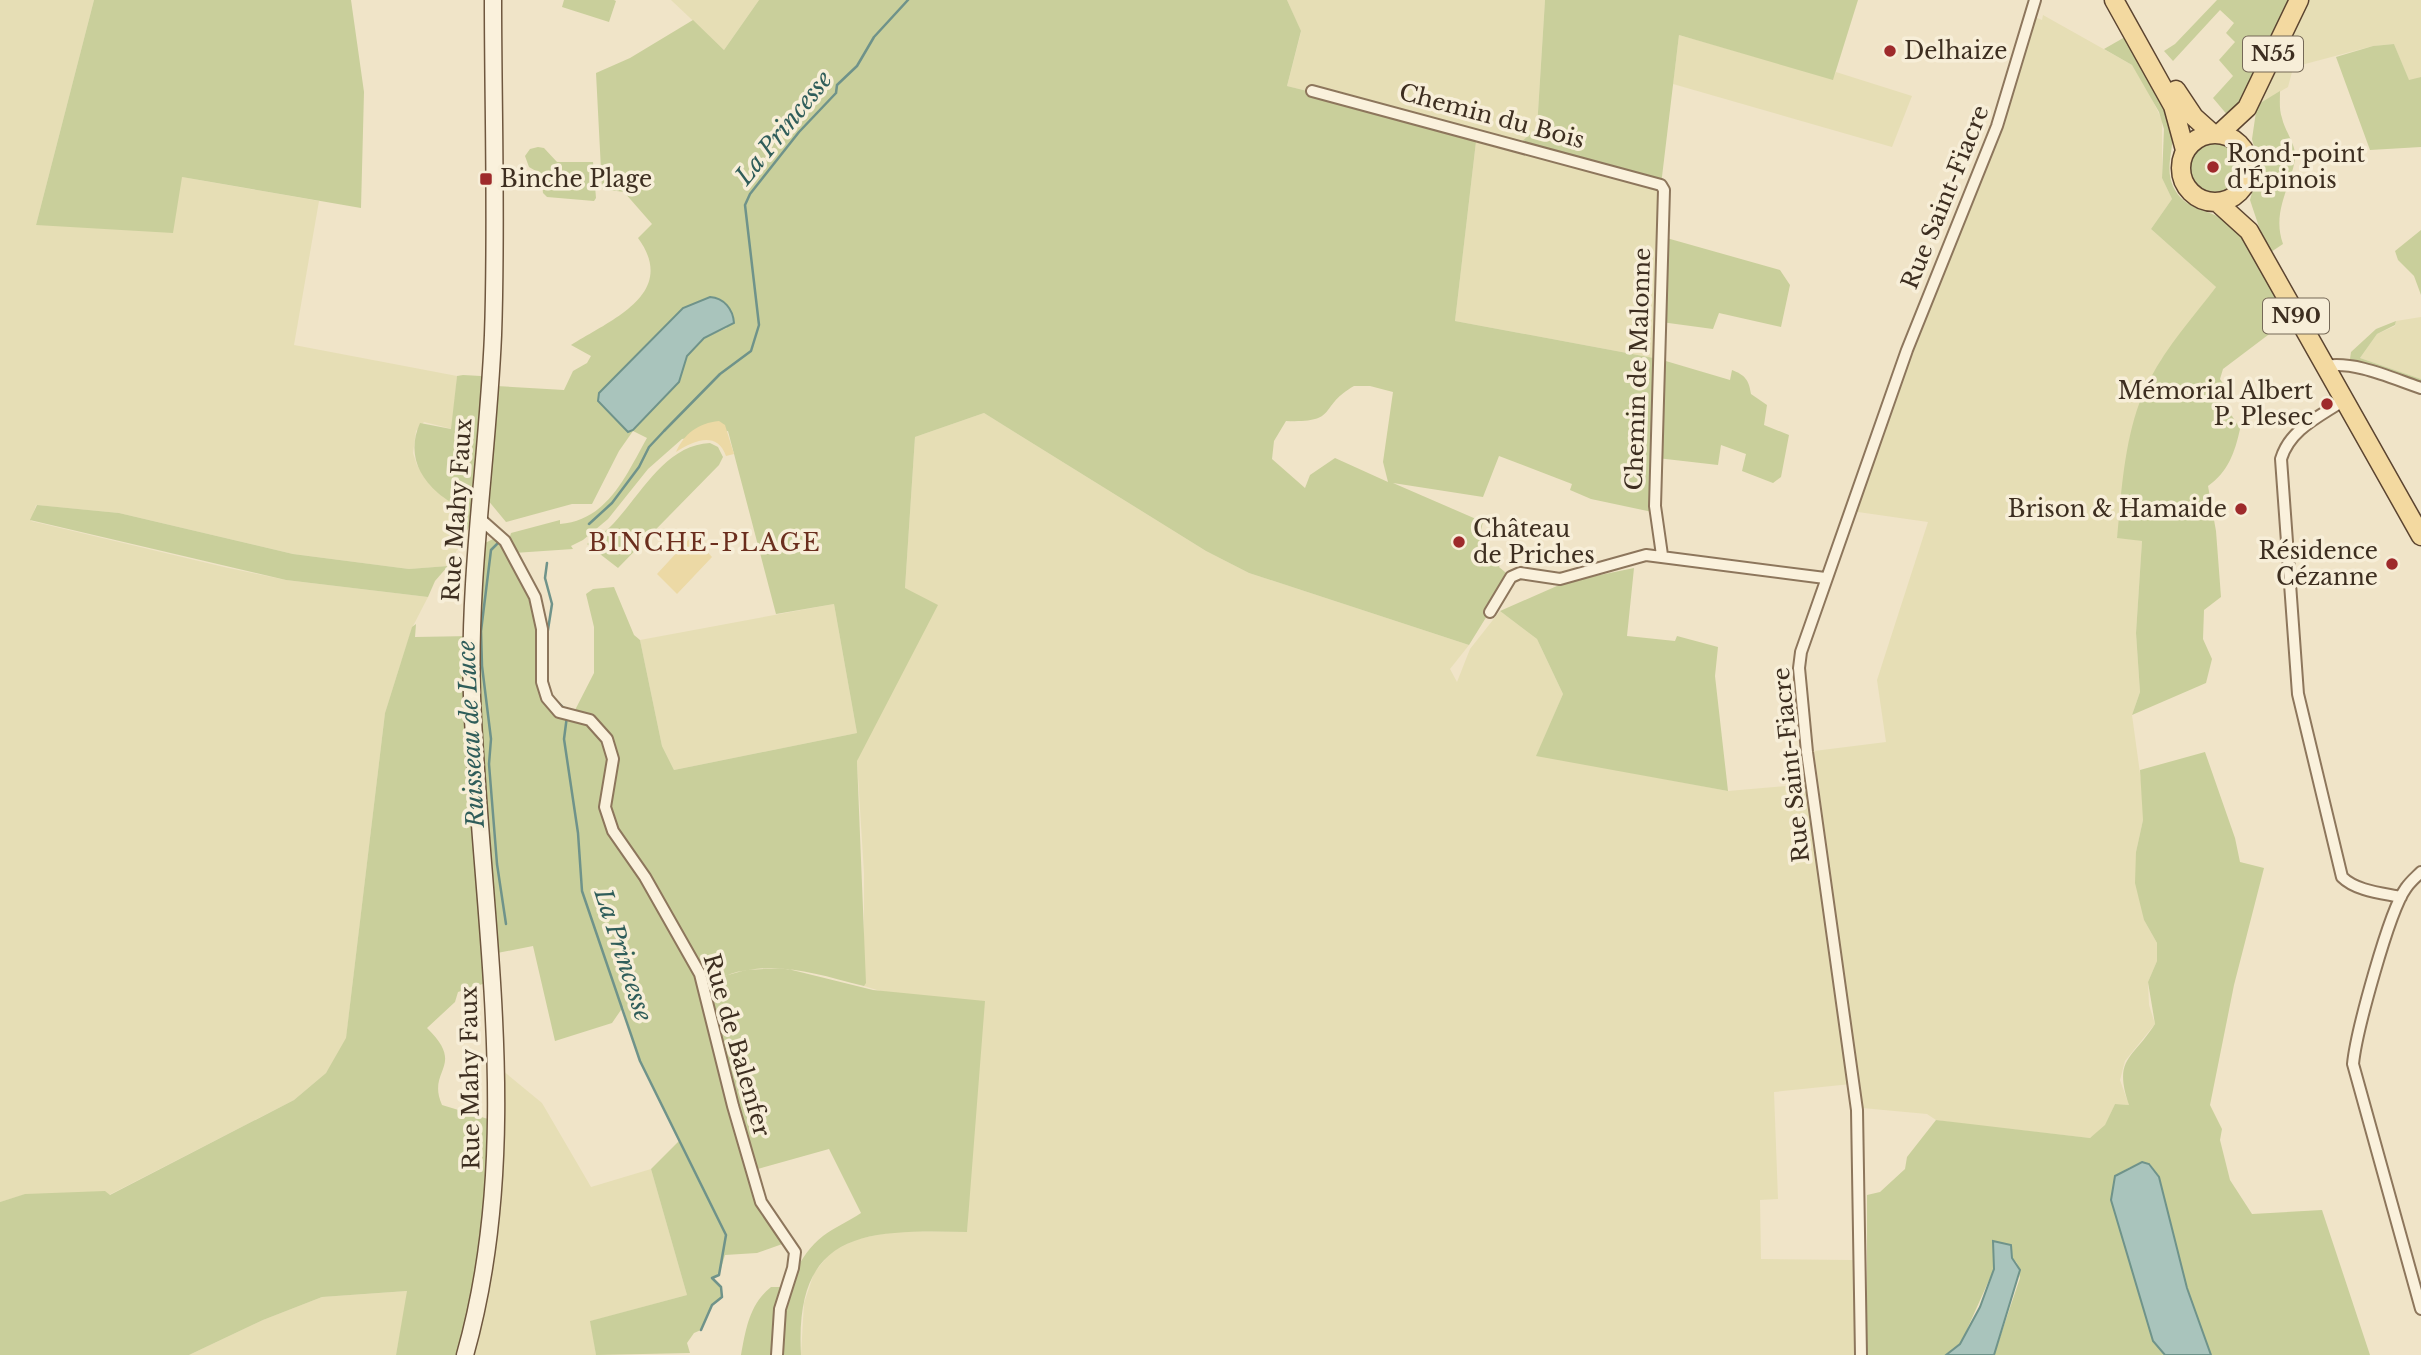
<svg xmlns="http://www.w3.org/2000/svg" width="2421" height="1355" font-family="'Libre Baskerville',serif">
<rect width="100%" height="100%" fill="#f0e4c8"/>
<!-- farmland -->
<path fill="#e6deb5" d="M0,0H94L36,225L182,177L319,201L294,345L457,376L452,429L424,422L416,431L413,453L417,465L430,485L462,510L466,517L457,550L448,566L409,569L293,554L119,513L36,505L31,521L224,567L286,580L428,597L412,628L385,713L346,1039L338,1056L326,1073L294,1100L109,1195L26,1194L0,1202Z
M671,0H759L724,50Z
M1287,0H1545L1537,128L1531,134L1661,185L1659,359L1455,321L1477,133L1287,86L1301,32Z
M2306,0H2421V77L2409,81L2394,44L2373,46L2305,64L2292,72L2288,87L2257,105Z
M2043,15L2132,65L2142,79L2162,120V178L2172,199L2151,229L2216,287L2161,360L2117,537L2142,541L2136,633L2140,692L2132,715L2143,795V820L2136,852L2144,920L2157,943V961L2148,982L2149,1005L2155,1024L2125,1061L2120,1080L2129,1105L2115,1104L2105,1126L2090,1138L1964,1124L1936,1120L1927,1114L1862,1108L1814,751L1886,742L1877,680L1928,522L1851,511L2035,17L2042,20Z
M1679,35L1833,79L1836,72L1912,96L1892,147L1673,84Z
M2421,317V379L2360,358L2377,334L2395,326L2396,321Z
M984,413L1206,551L1249,573L1469,645L1450,669L1457,682L1470,649L1500,611L1537,639L1563,694L1537,755L1728,791L1809,784L1851,1084L1774,1092L1778,1199L1760,1200L1761,1259L1853,1260L1857,1355H801L804,1303L814,1273L831,1252L857,1239L897,1231L967,1232L969,1189L887,993L864,986V873L857,761L905,588L915,437Z
M834,604L857,733L674,770L662,746L640,640Z
M502,1070L542,1103L591,1187L651,1169L687,1295L591,1321L596,1355H465Z
M408,1291L396,1355H189L263,1320L322,1297Z"/>
<!-- green -->
<path fill="#c9cf9b" fill-rule="evenodd" d="M94,0H351L364,92L361,208L182,177L173,233L36,225Z
M564,0H614L616,1L609,22L562,7Z
M759,0H1287L1301,31L1287,86L1477,133L1455,321L1659,359L1730,380L1732,370C1745,375 1749,380 1751,394L1767,405L1764,425L1789,435L1781,477L1773,483L1742,471L1746,454L1721,445L1718,465L1657,458V513L1591,499L1570,490L1572,484L1499,456L1483,497L1393,483L1483,522L1479,538L1488,553L1501,562L1499,567L1511,577L1469,645L1249,573L1206,551L984,413L915,437L905,588L938,605L857,761L866,983L864,986C802,970 764,956 703,985L758,1194L788,1242L757,1253L725,1255L719,1275L712,1278L721,1287L722,1297L712,1305L701,1330L694,1333L687,1343L690,1353L596,1355L590,1321L687,1295L651,1169L679,1141L640,1061L623,1007L612,1023L555,1041L533,946L492,954V981L458,992L455,1002L427,1028C467,1067 426,1069 442,1105L488,1119L494,1127L487,1218L458,1355H396L407,1291L322,1297L263,1320L189,1355H0V1202L25,1194L105,1191L110,1195L294,1100L326,1073L346,1038L385,713L412,627L416,624L415,637L472,636L483,544L493,539L509,540L511,533L560,520V524C608,520 626,475 647,438L633,431L619,451L592,504H572L506,522L487,499L496,386L564,390L573,371L587,363L591,356L571,345C610,320 679,294 638,238L652,224L624,192L602,189L596,73L630,58L693,20L724,50ZM719,298L727,328L704,338L687,356L679,382L633,430ZM1354,386H1370L1393,392L1383,462L1388,482L1335,458L1310,475L1305,488L1272,459L1274,441L1286,421C1340,423 1317,407 1354,386ZM728,431L776,614L834,604L857,733L674,770L662,746L640,640L634,635L614,587L593,589L586,594L594,627V673L573,714L553,706L542,676L535,597L514,553L573,549L571,546L583,540L608,519L648,469L682,439Z
M1545,0H1858L1833,80L1679,35L1661,185L1519,144L1537,128Z
M2217,0H2291L2241,102L2229,117L2213,98L2233,76L2219,60L2235,42L2226,33L2234,23L2220,10L2173,61L2164,51L2175,44Z
M2125,37C2139,62 2162,90 2170,117C2179,146 2161,165 2175,190C2189,214 2215,207 2236,230C2254,250 2270,289 2284,314L2268,335L2223,369L2220,379L2230,394L2221,402L2223,410L2232,416L2240,429C2235,452 2228,472 2208,486L2216,531L2221,597L2204,610L2203,639L2212,659L2206,683L2132,715L2140,692L2136,633L2142,541L2117,538C2122,486 2125,426 2150,379C2167,346 2194,316 2216,287L2151,229L2172,199L2162,178L2164,129L2159,112L2132,65L2104,49Z
M2394,44L2409,80L2421,77V147L2370,150L2336,57L2373,46Z
M2280,91C2280,100 2279,110 2282,118C2285,132 2297,145 2295,160C2289,190 2272,213 2283,244L2271,252L2259,227L2250,200L2259,167L2252,139L2257,105Z
M2188 167a26 26 0 1 1 52 0a26 26 0 1 1-52 0Z
M538,147L544,148L557,162H593L596,198L594,201L547,197L543,193L541,174L529,167L525,156L530,149Z
M2421,230V295L2414,276L2398,260L2395,251Z
M1663,237L1780,270L1790,285L1781,327L1719,313L1713,329L1661,322Z
M2396,321L2395,325L2377,334L2360,358L2421,379V384L2350,359L2351,352L2376,329Z
M463,375L481,376L486,383L473,519L457,550L465,514C458,505 447,501 438,493C416,474 408,450 420,423L451,429L457,376Z
M710,443L718,447L723,457L719,465L618,568L587,544C594,539 602,534 609,528C639,499 663,445 710,443Z
M37,505L119,513L293,554L409,569L448,566L435,581L428,597L286,580L30,520Z
M1634,568L1627,636L1675,641L1677,636L1718,647L1715,676L1728,791L1536,756L1563,694L1537,639L1500,611L1566,582Z
M2205,752L2235,838L2240,862L2264,868L2234,985L2210,1105L2222,1129L2220,1140L2230,1180L2252,1214L2322,1210L2370,1355H2211L2187,1288L2159,1177L2150,1164L2130,1167L2115,1176L2111,1200L2153,1341L2165,1355H1994L2020,1278L2017,1263L1994,1241V1269L1960,1345L1946,1355H1867V1195L1880,1192L1905,1169L1907,1157L1936,1120L2090,1138L2105,1125L2115,1104L2129,1105C2113,1058 2132,1060 2155,1024L2148,982L2157,961V943L2144,920L2135,883L2136,852L2143,820L2140,770Z
M788,969L873,990L985,1001L967,1232C867,1230 794,1229 801,1355H780C780,1312 788,1264 823,1236C835,1227 849,1221 861,1213L829,1149L754,1170L708,996C717,965 763,969 788,969Z
M771,1287H783L775,1355H741C746,1329 749,1305 771,1287Z"/>
<!-- sand -->
<path fill="#ecd9a5" d="M719,421L725,425L734,454L726,456C717,430 693,441 676,452C684,434 698,423 719,421Z
M692,536L712,557L677,594L657,574Z"/>
<!-- water -->
<path fill="#a9c4bc" stroke="#6f938a" stroke-width="2" d="M710,297C724,298 733,309 734,323L704,338L687,356L679,382L633,430L628,432L598,401L599,393L683,308Z
M2142,1162L2149,1164L2159,1177L2187,1288L2211,1355H2165L2153,1341L2111,1200L2115,1176Z
M1993,1241L2011,1245L2012,1258L2020,1270L1994,1355H1946L1960,1344L1980,1307L1994,1269Z"/>
<g fill="none" stroke-linecap="round" stroke-linejoin="round">
<!-- stream -->
<path stroke="#6f938a" stroke-width="2.5" d="M589,524L612,503L639,467L649,447L664,431L720,374L751,351L759,325L745,205L750,194L799,132L836,93L837,85L857,66L874,37L908,0
M498,543L491,550L481,631L482,666L491,739L489,764L497,864L506,924
M547,636L552,604L545,578L547,563
M547,671L548,685
M553,698L566,710
M567,716L564,739L578,833L582,891L640,1061L726,1235L719,1275L712,1278L721,1287L722,1297L712,1305L701,1330"/>
<!-- street casing -->
<g stroke="#8d765c" stroke-width="14">
<path id="street" d="M1312,91L1661,185L1664,190L1655,506L1662,555
M2325,366C2356,361 2391,378 2421,388
M2344,400C2319,417 2290,429 2281,459L2298,694L2342,877C2356,891 2382,893 2401,897
M479,518L505,541L535,597L542,629V682L547,698L559,712L590,720L607,739L613,759L605,807L613,831L645,877L700,974L733,1106L761,1202L795,1252L793,1268L780,1309L777,1355
M1490,612L1511,577L1520,573L1560,579L1646,555L1825,578
M2421,872C2416,877 2410,882 2406,888C2389,911 2356,1033 2353,1064L2421,1309
M1861,1355L1857,1110L1807,752L1799,668L1801,652L1907,350L1997,126L2035,0"/>
</g>
<!-- secondary casing -->
<g stroke="#6f573f" stroke-width="19">
<path id="secondary" d="M465,1355C526,1140 480,915 472,696C468,575 488,455 493,335C497,223 493,111 493,0"/>
</g>
<!-- primary casing -->
<g stroke="#5b4430" stroke-width="21">
<path id="primary" d="M2114,0L2173,106L2185,150
M2176,90L2194,117L2213,134
M2181 168a34 34 0 1 1 68 0a34 34 0 1 1-68 0Z
M2219,134L2247,108L2299,0
M2217,202L2249,231L2421,536"/>
</g>
<!-- street -->
<use href="#street" stroke="#faf1dc" stroke-width="10"/>
<!-- secondary -->
<use href="#secondary" stroke="#faf1dc" stroke-width="16"/>
<!-- primary -->
<use href="#primary" stroke="#f3d9a0" stroke-width="18"/>
</g>
<!-- markers -->
<g fill="#9e2a2b" stroke="#f7eed8" stroke-width="2.5">
<circle cx="1890" cy="51" r="7"/>
<circle cx="2213" cy="167" r="7"/>
<rect x="479" y="172" width="14" height="14" rx="3.5"/>
<circle cx="2327" cy="404" r="7"/>
<circle cx="2241" cy="509" r="7"/>
<circle cx="1459" cy="542" r="7"/>
<circle cx="2392" cy="564" r="7"/>
</g>
<g text-anchor="middle" stroke-width="7" stroke-linejoin="round" paint-order="stroke">
<!-- shield labels -->
<g fill="#f7eed8" stroke="#756857" stroke-width="2">
<rect x="2243" y="36.5" width="60" height="35" rx="5"/>
<rect x="2263" y="298.5" width="66" height="35" rx="5"/>
</g>
<g font-size="21" font-weight="bold" fill="#3d2e20">
<text x="2273" y="61">N55</text>
<text x="2296" y="323">N90</text>
</g>
<!-- poi labels -->
<g font-size="23" fill="#3d2e20" stroke="#f7eed8" text-anchor="start">
<text x="1904" y="59">Delhaize</text>
<text x="2227" y="162">Rond-point<tspan x="2227" dy="26">d'Épinois</tspan></text>
<text x="500" y="187">Binche Plage</text>
<text x="2313" y="399" text-anchor="end">Mémorial Albert<tspan x="2313" dy="26">P. Plesec</tspan></text>
<text x="2227" y="517" text-anchor="end">Brison &amp; Hamaide</text>
<text x="1473" y="537">Château<tspan x="1473" dy="26">de Priches</tspan></text>
<text x="2378" y="559" text-anchor="end">Résidence<tspan x="2378" dy="26">Cézanne</tspan></text>
</g>
<!-- street labels -->
<g font-size="23" fill="#3d2e20" stroke="#f7eed8">
<text transform="translate(1492 116) rotate(15)" y="8">Chemin du Bois</text>
<text transform="translate(1945 197) rotate(-68)" y="8">Rue Saint-Fiacre</text>
<text transform="translate(1638 369) rotate(-88)" y="8">Chemin de Malonne</text>
<text transform="translate(457 510) rotate(-86)" y="8">Rue Mahy Faux</text>
<text transform="translate(1791 765) rotate(-96)" y="8">Rue Saint-Fiacre</text>
<text transform="translate(737 1045) rotate(74)" y="8">Rue de Balenfer</text>
<text transform="translate(470 1078) rotate(-91)" y="8">Rue Mahy Faux</text>
</g>
<!-- water labels -->
<g font-size="24" font-style="italic" fill="#2f5d5a" stroke="#f7eed8">
<text transform="translate(784 128) rotate(-51)" y="8">La Princesse</text>
<text transform="translate(471 734) rotate(-93)" y="8">Ruisseau de Luce</text>
<text transform="translate(623 955) rotate(72)" y="8">La Princesse</text>
</g>
<!-- neighbourhood labels -->
<g font-size="24" letter-spacing="2" fill="#6b2e1e" stroke="#f7eed8">
<text x="705" y="551">BINCHE-PLAGE</text>
</g>
</g>
</svg>
